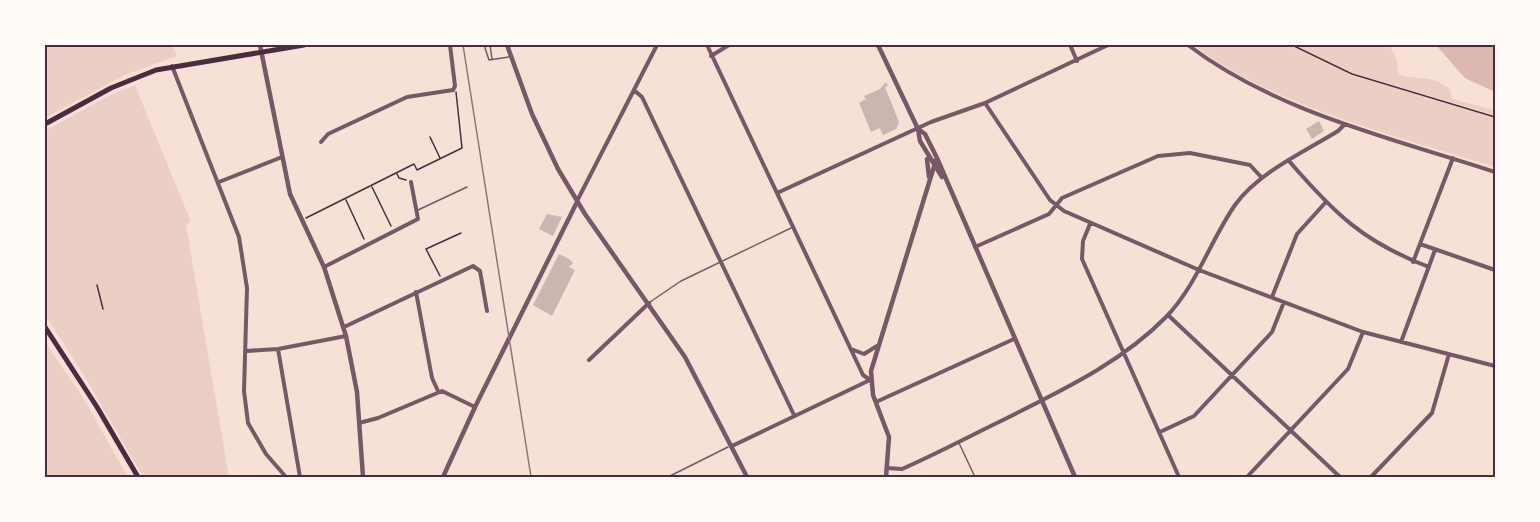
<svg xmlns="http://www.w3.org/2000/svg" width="1540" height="522" font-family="Lato,sans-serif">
<rect width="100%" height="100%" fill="#f7e1d7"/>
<!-- green -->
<path fill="#ebcfc5" d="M45,45H172L177,56L125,75L45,118Z
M1194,45H1289L1351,75L1495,118V167C1403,138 1269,105 1194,45Z
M1295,45H1389L1397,59L1398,75C1419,80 1431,74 1450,89L1452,99L1495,110V115L1352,73Z
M135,85L191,222L186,225L229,477H143L88,382L45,315V131L108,96Z
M45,342L82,396L128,477H45Z"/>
<!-- water -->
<path fill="#dcb8b0" d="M1436,45H1495V92L1465,78Z"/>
<!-- building -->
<path fill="#ccb4b1" d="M886,82L888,86L885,87L899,122L896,129L883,135L880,128L871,132L859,103L866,99L864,96L880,89Z
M1319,121L1324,131L1312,139L1306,129Z
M547,214L562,217L553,236L539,229Z
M559,254L569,259L573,263L569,267L575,270L552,316L533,305Z"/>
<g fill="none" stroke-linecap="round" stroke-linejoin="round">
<!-- path -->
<path stroke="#4a2c40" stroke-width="1.5" d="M1292,45L1352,74L1495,117
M430,137L440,158
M397,174L399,178L406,180
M372,187L391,226
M346,200L364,239
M306,218L414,164L417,170L462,148L456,92
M440,276L426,249L461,233
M97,285L103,309"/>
<!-- service -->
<path stroke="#755966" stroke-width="1.5" d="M484,45L489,60L509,57
M490,45L492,59
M418,210L467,187
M650,302L681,281L791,228
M959,443L975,477
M668,477L728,447"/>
<!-- minor -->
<path stroke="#755966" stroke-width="4" d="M707,45L863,375L870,380
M1070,45L1077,61
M1188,45C1276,112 1391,138 1495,172
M711,56L729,45
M172,66L239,237L247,288L244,391L248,423L266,454L286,477
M634,90L642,97L794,415
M985,103L1050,200L1064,211L1199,270L1363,332L1495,366
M321,142L328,134L407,97L453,90L455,86L450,45
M1289,161C1334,213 1363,242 1429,267
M219,182L282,157
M777,193L931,122L985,103L1108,45
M577,201L657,45
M1090,224L1083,241L1082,259L1179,477
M1420,244L1495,270
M975,247L1049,214L1062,198L1158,156L1190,153L1250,165L1262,178
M1413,262L1453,158
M324,267L418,219L411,182
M416,292L432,378L438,391
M1272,297L1297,234L1325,203
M1168,315L1340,477
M344,327L473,266L480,271L487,311
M1401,342L1435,250
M278,349L300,477
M851,349L864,354L877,346
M246,351L278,349L346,336
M589,360L649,303
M876,402L1014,339
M359,423L378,418L442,391L475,407
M1160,432L1194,416L1272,332L1284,302
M732,446L870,380
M887,468L902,469C936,454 968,437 1001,421C1058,392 1120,364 1166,317C1197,285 1210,241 1235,205C1259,172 1304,152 1338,131L1345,124
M1247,477L1348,369L1363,332
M1371,477L1432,413L1449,354
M1494,477L1495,476"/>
<!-- tertiary -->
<path stroke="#755966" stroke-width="4.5" d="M260,45L290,194L324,267L346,336L357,392L363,477
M507,45L532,114L558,169L585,214L685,357L747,477
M878,45L918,129L920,141L942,177
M918,129L925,134L937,158L1075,477
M927,159L929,177
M443,477L475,407L577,202
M886,477L889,437L873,395L871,371L936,160"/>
<!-- secondary -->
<path stroke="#4a2c40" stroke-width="5" d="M45,124L111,88L156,70L304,45
M45,327L97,407L138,477"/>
<!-- tram -->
<path stroke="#8f747c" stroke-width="1.5" d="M463,45L531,477"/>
</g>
<!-- border -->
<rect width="1540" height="522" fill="none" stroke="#fffaf5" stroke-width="93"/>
<rect x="46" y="46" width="1448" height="430" fill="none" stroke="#4a2c40" stroke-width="2"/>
</svg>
